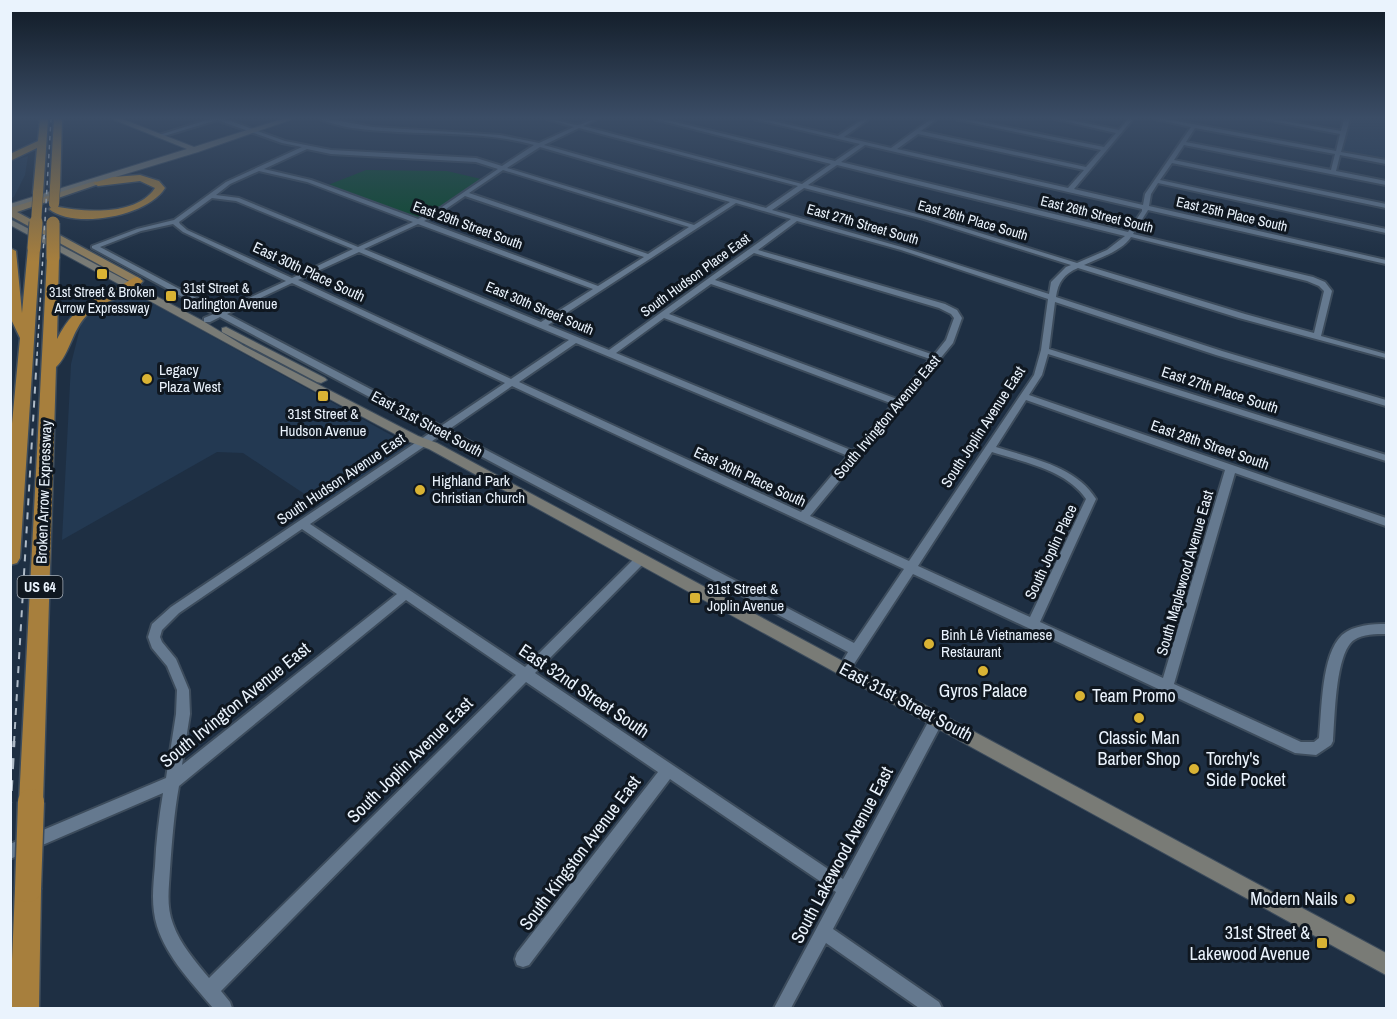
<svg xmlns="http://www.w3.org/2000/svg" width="1397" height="1019" font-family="'Archivo Narrow',sans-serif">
<rect width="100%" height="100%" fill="#1e2f43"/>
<!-- built -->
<path fill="#233952" d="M1351,119H1386V160L1343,152Z
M28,156L25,175L14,197L11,198V161Z
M132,292L411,446L321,505L243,453L217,452L62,540L71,364L82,320L103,304Z"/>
<!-- green -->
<path fill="#074928" d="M366,170L447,171L481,179L445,204L417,218L328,185Z"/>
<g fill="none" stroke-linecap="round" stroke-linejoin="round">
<!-- street casing -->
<g stroke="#3d4c5c" stroke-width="4">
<path id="street" d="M210,119H225L285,141L331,150L476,158L502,166L534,145C485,131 433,135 383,131C362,130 338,127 320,119H329L373,127L500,135L539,143L574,127L547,119C557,119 570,125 578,125C584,124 590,119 597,119L583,126L802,184L831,164L654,119H663L835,161L860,144L754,119H764L838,136L863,119H869L844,137L891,148L931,119H937L921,131L1086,167L1101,150L955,119H966L1104,147L1116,133L1055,119H1066L1119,130L1128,119H1133L1074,189L1143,205L1145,194L1191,127L1155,119H1166L1336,151L1340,134L1261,119H1273L1341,131L1344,119H1350L1341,152L1386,160V164L1340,155L1336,171L1386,181V185L1184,145L1174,160L1386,204V208L1172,163L1160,180L1386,229V233L1158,183L1151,194L1149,206L1386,260V264L1148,210L1133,234L1313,277L1325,282L1332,291L1321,336L1386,354V358L1239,318L1078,268C1064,274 1058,282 1056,297L1222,351L1386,400V406L1216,355L1055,302L1049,349L1386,455V461L1048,354L1042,375L1029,395L1386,518V526L1235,473L1174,684L1301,742H1314L1319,738C1322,710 1321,655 1342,635C1353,625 1373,624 1386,624V634C1376,634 1363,634 1354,640C1335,653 1335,719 1333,741L1331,745L1316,755L1295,753L913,574L848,673L844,674L840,673L838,669L848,652L441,435L310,524L525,667L637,556H645L647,559L645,562L535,673L843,879L932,715L937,713L942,715L944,719L942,723L833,929L939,1002L942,1008H919L826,943L791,1008H774L836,892L670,779L529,965L523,967L517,965L515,959L517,953L658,772L526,682L221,991L230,1002L232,1008H213C193,984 167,958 157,926C151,906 153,887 155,866C156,841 159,817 163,793L10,859V844L166,778L176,714L177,690L167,666L152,648L148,637L152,624L171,607L433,431L220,317L210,322H204V318L214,314L92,248V246L137,229L174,220L226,182L302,147L282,143L217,120L161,137L156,136ZM579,128L798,186L766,208L544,145ZM1195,128L1335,154L1331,170L1186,142ZM918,134L1084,170L1068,188L897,149ZM865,145L1142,209V211L1128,232L841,162ZM540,147L730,202L694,225L507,168ZM307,149L331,154L476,162L498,169L442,207L418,219L311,180L264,169ZM837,165L1125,236L1107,250L1077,263L928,217L808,185ZM503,170L689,227L648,254L469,193ZM259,171L307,182L413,222L358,247L239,198L216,195L230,184ZM804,188L924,219L1071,265L1066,267L1051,282L1049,294L905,248L772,210ZM465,196L644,257L598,286L424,221L446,209ZM212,198L236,201L353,249L292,278L187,230L180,224L179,222ZM736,203L791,219L609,350L548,325ZM797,221L901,250L1048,299L1041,350L1034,375L909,561L810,516L953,343L962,318L957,310L945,304L758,250ZM173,224L183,232L286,281L221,311L100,247L141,231ZM418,224L593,289L541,322L364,249ZM1131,237L1307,281L1319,286L1324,291L1314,333L1245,314L1084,265C1099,258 1122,251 1131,237ZM359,252L569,340L511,379L298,280ZM754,253L939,308L951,314L954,318L946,340L934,355L715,280ZM292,283L505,383L441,426L227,314ZM711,284L930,359L897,399L669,314ZM664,318L893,404L853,451L616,353ZM576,343L848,456L801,512L519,382ZM512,386L904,569L854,643L448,430ZM1026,400L1225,470L1163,678L1040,622L1096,499C1076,466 1030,458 996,447ZM992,452C1023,462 1067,470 1086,499L1030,617L918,566ZM302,529L397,594L182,765L190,714L189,690L176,659L162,642L160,637L162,630L179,613ZM406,600L516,675L209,978C196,962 180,944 173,924C166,906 169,888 170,869C172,841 174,813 179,786Z"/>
</g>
<!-- secondary casing -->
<g stroke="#3d4c5c" stroke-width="2">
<path id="secondary" d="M112,119H122L194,147L282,119H293L198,152L10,209V204L187,149Z
M10,219L203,321L244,346L418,436L437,443L1386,953V975L429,449L410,442C276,371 144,297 10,225Z
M226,327L325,378L327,380L321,383L317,382L222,332V328Z"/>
</g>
<!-- primary casing -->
<g stroke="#3d4c5c" stroke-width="3">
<path id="primary" d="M95,181L102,183L17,212L141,279V283H133L10,216V208Z"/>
</g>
<!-- highway casing -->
<g stroke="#3d4c5c" stroke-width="3">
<path id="highway" d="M40,119H48L43,193L38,196L33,193L37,148L10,161V154L38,141Z
M54,119H62L60,187L55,190L50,187Z
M140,175L159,181L165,188C148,216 75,230 49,209L54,206C82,212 136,217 155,188L140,181L98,186L93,183L113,177Z
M34,244L40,248L20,558L17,563L10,565V445L20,338L10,317V248L16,251L22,313L28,248Z
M53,254L59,258L57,339C79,297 98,302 133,278L137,277L143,281C129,298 103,299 87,315C72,330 70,354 56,367L43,802L40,811L31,814L22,811L19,802L47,258Z
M28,876L38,879L41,889L39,1008H10L15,889L18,879Z"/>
</g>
<!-- street -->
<use href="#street" fill="#65798f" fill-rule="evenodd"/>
<!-- secondary -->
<use href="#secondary" fill="#797b76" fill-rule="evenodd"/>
<!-- primary -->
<use href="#primary" fill="#8d7d5e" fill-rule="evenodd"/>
<!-- highway -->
<use href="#highway" fill="#a77f3d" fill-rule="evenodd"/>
<!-- rail-far2 -->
<path stroke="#afbbc8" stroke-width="1.5" stroke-dasharray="4.5 4.5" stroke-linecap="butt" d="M37,356L51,119"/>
<!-- rail-far1 -->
<path stroke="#afbbc8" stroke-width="2" stroke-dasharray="7 7" stroke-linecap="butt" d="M14,743L37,355"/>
<!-- rail -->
<path stroke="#afbbc8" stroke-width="3" stroke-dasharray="11 11" stroke-linecap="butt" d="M10,813L14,741"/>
<!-- highway-bridge-far2 casing -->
<g stroke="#3d4c5c" stroke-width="11" stroke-linecap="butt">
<path id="highway-bridge-far2" d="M54,204L55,187
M36,224L38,193"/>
</g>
<!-- highway-bridge-far1 casing -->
<g stroke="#3d4c5c" stroke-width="15" stroke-linecap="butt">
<path id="highway-bridge-far1" d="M53,223V258
M34,248L36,222"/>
</g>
<!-- highway-bridge casing -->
<g stroke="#3d4c5c" stroke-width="29" stroke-linecap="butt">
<path id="highway-bridge" d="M28,889L31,802"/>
</g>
<!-- highway-bridge-far2 -->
<use href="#highway-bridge-far2" stroke="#a77f3d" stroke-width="10"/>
<!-- highway-bridge-far1 -->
<use href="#highway-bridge-far1" stroke="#a77f3d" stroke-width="13"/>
<!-- highway-bridge -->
<use href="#highway-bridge" stroke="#a77f3d" stroke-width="26"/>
</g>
<!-- sky -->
<linearGradient id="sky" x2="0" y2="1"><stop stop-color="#101a25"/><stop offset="0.45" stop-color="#3b4d66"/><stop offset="1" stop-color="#3b4d66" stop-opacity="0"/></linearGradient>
<rect width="1397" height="262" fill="url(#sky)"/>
<!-- markers -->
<g fill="#d9b334" stroke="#0f1720" stroke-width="2">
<rect x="96" y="268" width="12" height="12" rx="3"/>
<rect x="165" y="290" width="12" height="12" rx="3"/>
<circle cx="147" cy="379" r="6"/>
<rect x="317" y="390" width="12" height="12" rx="3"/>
<circle cx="420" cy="490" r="6"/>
<rect x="689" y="592" width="12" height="12" rx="3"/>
<circle cx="929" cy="644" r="6"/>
<circle cx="983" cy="671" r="6"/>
<circle cx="1080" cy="696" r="6"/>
<circle cx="1139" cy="718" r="6"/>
<circle cx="1194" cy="769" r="6"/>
<circle cx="1350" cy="899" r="6"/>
<rect x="1316" y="937" width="12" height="12" rx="3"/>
</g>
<g text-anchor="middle" stroke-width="6" stroke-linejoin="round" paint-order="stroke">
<!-- far-street labels -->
<g font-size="14" fill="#eaf3fd" stroke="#0f1720">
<text transform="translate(1097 214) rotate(14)" y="5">East 26th Street South</text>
<text transform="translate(1232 214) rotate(13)" y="5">East 25th Place South</text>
<text transform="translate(973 220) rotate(16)" y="5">East 26th Place South</text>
<text transform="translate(863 224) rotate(16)" y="5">East 27th Street South</text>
<text transform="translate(468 225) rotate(20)" y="5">East 29th Street South</text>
<text transform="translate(695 275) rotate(-36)" y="5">South Hudson Place East</text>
<text transform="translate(540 308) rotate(23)" y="5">East 30th Street South</text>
</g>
<!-- far-poi labels -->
<g font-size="14" fill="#eaf3fd" stroke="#0f1720" text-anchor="start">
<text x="183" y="293">31st Street &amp;<tspan x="183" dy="16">Darlington Avenue</tspan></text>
<text x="102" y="297" text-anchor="middle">31st Street &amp; Broken<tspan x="102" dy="16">Arrow Expressway</tspan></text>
</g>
<!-- shield labels -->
<rect fill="#0f1720" stroke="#a8b1bb" stroke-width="1.5" x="17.5" y="576" width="45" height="22" rx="4.5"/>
<g font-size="14" font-weight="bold" fill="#eaf3fd">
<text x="40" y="592">US 64</text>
</g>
<!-- street labels -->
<g font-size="15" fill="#eaf3fd" stroke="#0f1720">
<text transform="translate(309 272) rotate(25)" y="5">East 30th Place South</text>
<text transform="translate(1220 390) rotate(18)" y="5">East 27th Place South</text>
<text transform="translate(887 417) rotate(-50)" y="5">South Irvington Avenue East</text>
<text transform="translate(427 424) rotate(28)" y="5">East 31st Street South</text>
<text transform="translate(983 427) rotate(-57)" y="5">South Joplin Avenue East</text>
<text transform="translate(1210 445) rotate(19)" y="5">East 28th Street South</text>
<text transform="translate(750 477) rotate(25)" y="5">East 30th Place South</text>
<text transform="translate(341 479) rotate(-34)" y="5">South Hudson Avenue East</text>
<text transform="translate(44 492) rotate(-88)" y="5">Broken Arrow Expressway</text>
<text transform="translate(1051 552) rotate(-65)" y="5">South Joplin Place</text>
<text transform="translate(1185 573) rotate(-74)" y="5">South Maplewood Avenue East</text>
</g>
<!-- poi labels -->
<g font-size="15" fill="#eaf3fd" stroke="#0f1720" text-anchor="start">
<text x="159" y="375">Legacy<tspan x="159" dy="17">Plaza West</tspan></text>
<text x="323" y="419" text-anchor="middle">31st Street &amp;<tspan x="323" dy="17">Hudson Avenue</tspan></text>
<text x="432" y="486">Highland Park<tspan x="432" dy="17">Christian Church</tspan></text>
<text x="707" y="594">31st Street &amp;<tspan x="707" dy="17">Joplin Avenue</tspan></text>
<text x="941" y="640">Binh Lê Vietnamese<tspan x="941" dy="17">Restaurant</tspan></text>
</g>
<!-- near-street labels -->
<g font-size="18" fill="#eaf3fd" stroke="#0f1720">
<text transform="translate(584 691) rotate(34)" y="6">East 32nd Street South</text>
<text transform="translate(906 702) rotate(28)" y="6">East 31st Street South</text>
<text transform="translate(235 705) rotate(-39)" y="6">South Irvington Avenue East</text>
<text transform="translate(410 760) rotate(-45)" y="6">South Joplin Avenue East</text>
<text transform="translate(580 853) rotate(-53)" y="6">South Kingston Avenue East</text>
<text transform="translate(842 855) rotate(-62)" y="6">South Lakewood Avenue East</text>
</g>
<!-- near-poi labels -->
<g font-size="18" fill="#eaf3fd" stroke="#0f1720">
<text x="983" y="697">Gyros Palace</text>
<text x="1092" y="702" text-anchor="start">Team Promo</text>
<text x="1139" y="744">Classic Man<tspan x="1139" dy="21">Barber Shop</tspan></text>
<text x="1206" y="765" text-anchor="start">Torchy's<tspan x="1206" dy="21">Side Pocket</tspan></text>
<text x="1338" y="905" text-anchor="end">Modern Nails</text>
<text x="1310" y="939" text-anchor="end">31st Street &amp;<tspan x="1310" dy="21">Lakewood Avenue</tspan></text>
</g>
</g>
<!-- border -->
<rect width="1397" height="1019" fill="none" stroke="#eaf3fd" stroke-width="24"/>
</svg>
